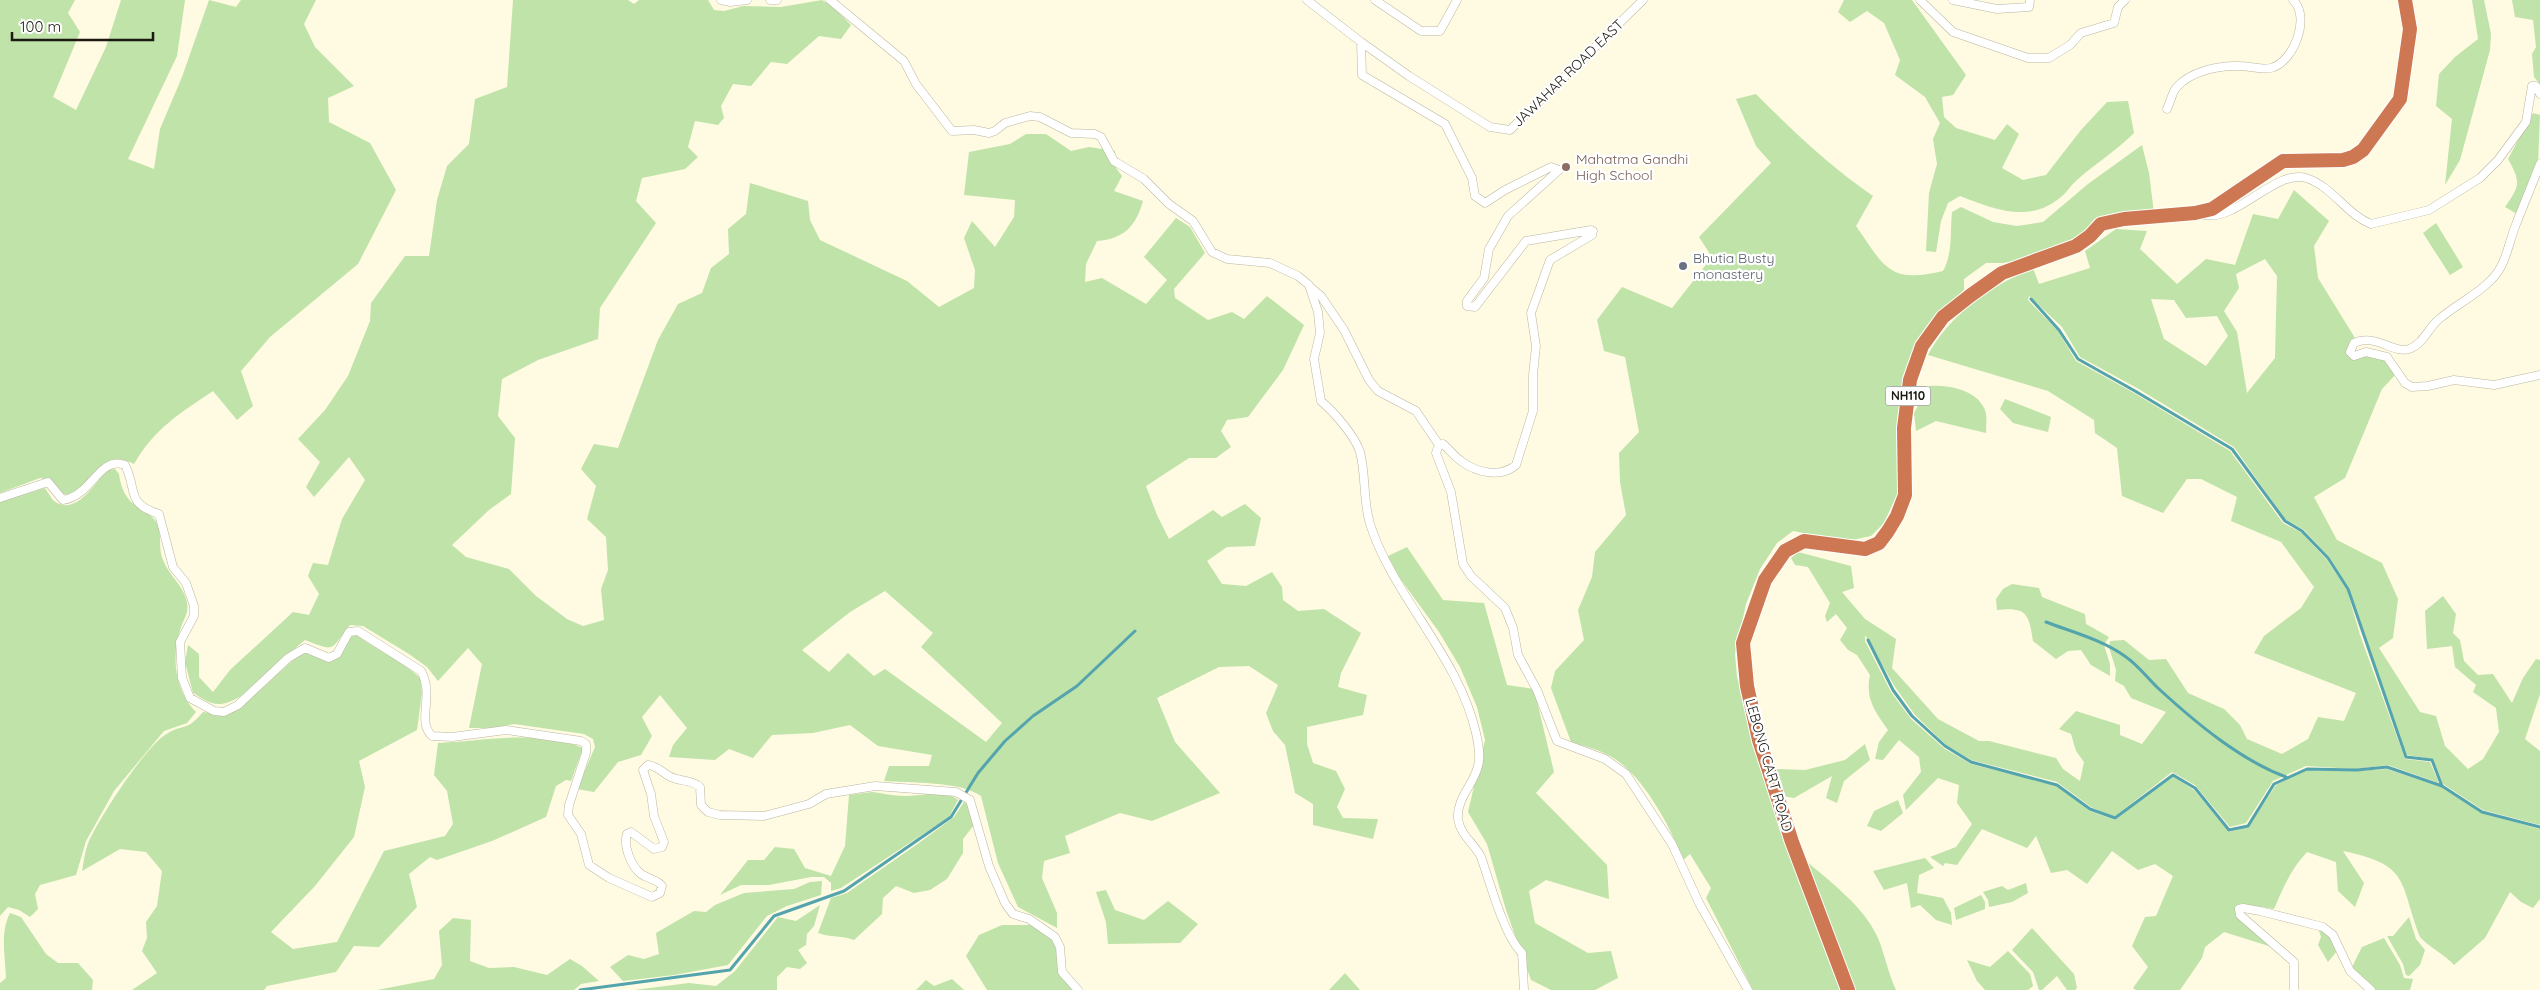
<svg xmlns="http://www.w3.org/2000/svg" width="2540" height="990" font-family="Quicksand,sans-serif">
<rect width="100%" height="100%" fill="#fffae2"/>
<!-- green -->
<path fill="#bfe3a8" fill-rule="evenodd" d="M0,0H75L68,13L80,32L53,97L76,110L106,47L121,0H185L177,56L128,159L154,169L160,129L182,77L209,0L236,7L241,0H316L304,24L315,47L354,86L328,98L329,122L370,143L396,190L358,264L270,337L241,371L253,406L237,420L213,391C179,414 155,428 134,464C100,446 94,484 67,495L61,493L51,480L40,478L0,493Z
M513,0H628L634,4L639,0H708L714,10L724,11L743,6L781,7L822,0L831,5L851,25L841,39L819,36L787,64L771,62L751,86L733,84L721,106L724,118L718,125L695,121L688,147L698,157L685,169L642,178L636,201L656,223L600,308L598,339L538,360L502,379L498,416L515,438L511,494L489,510L452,545L466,557L509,569L536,596L567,619L583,626L604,620L601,589L608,570L606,537L587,519L596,486L581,469L594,444L618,448L658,340L678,304L702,293L711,268L729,254L728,229L746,214L750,183L808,201L810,220L820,240L907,281L939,307L974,288L975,270L964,238L972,221L995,247L1014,217L1015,200L964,195L969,152L1010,144L1026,134H1046L1071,151L1089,147L1115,151L1116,168L1122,176L1114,191L1143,201C1136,226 1124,239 1097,241L1086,264L1085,282L1102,278L1146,304L1167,280L1144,257L1176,218L1190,227L1205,253L1174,289L1175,298L1208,320L1232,312L1244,319L1267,296L1304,325L1283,370L1248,417L1227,420L1221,431L1231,447L1216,458H1189L1146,486L1157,515L1169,539L1213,510L1222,517L1245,504L1261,518L1255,546L1227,547L1207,561L1222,584L1246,586L1272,572L1282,587L1283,600L1298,611L1324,609L1361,633L1341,673L1338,687L1367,695L1363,715L1307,727V744L1313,763L1336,771L1345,789L1337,807L1343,818L1378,819L1373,839L1313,825V804L1295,793L1285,745L1273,731L1266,713L1278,685L1249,666L1219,667L1157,698L1175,742L1220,793L1152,821L1120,813L1065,836L1070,853L1044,861L1042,878L1057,913V928L1018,907L998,863L981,796C961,781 909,783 884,781L889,766H929L932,755L878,746L850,725L813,733L772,735L753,758L729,749L715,760L669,757L673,745L687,728L660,695L642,717L652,736L641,755L618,762L594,792L577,789L595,747L593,739L584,734L514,724L493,728H469L482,664L468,648L438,681L427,667L409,654L363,626L350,625C329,651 337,652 305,640C282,657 249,701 221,704C210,705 202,698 193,693L185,662L188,645L199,654V677L213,692L230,670L293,612L309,615L319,594L308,576L313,563L328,565L342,519L365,480L349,457L314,497L306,487L320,462L298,439L325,410L348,376L370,321L371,303L405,256H429L437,200L447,166L469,144L475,99L507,87ZM885,591L933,633L921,647L1002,723L986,742L885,669L874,676L848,653L829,672L802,650L850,612Z
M1844,0H1912L1966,75L1953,95L1942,97L1944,117L1956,128L1995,140L2007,124L2019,134L2002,168L2023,180L2046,175L2081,130L2107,102L2128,101L2134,133C2116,151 2096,163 2077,180C2071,185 2067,192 2061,197C2029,224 1994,209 1960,196L1948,203L1941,221L1936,252L1926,251L1929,193L1937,164L1933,139L1940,123L1925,97L1895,75L1900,60L1884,23L1867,11L1850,22L1838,12Z
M2472,0H2484L2491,34L2490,50L2460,160L2445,185L2452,119L2436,106L2439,74L2455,57L2478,39Z
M2512,0H2540V84L2534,77L2532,54L2536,47L2533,20L2515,17Z
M1756,94C1796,134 1827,164 1873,196L1856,226C1885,267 1888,284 1943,271C1953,253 1950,232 1952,212L1961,207L1993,222L2017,226L2043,222L2088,184L2142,145L2149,173L2154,213L2086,235L2046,255L2003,263H1986L1964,279V290L1940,314L1919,344L1899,490L1884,523L1871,536L1847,541L1793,531L1777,543L1760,569L1746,604L1735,654L1737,677L1785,844L1842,990H1753L1706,898L1711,888L1690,854L1683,860C1671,827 1641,771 1608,755C1597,749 1583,746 1571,742L1551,688L1555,671L1584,640L1578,610L1592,577L1595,552L1626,515L1620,482L1619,453L1639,432L1625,357L1604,351L1597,320L1622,287L1672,308L1712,257L1699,237L1771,163L1756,146L1736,99Z
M2533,113L2540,115L2538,164L2517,214L2505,207C2520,186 2521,182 2508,159Z
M2294,190L2329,221L2314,246L2318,278L2355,338L2349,345L2348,352L2366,353L2385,358L2396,374L2382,389L2345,478L2314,497L2337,540L2382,563L2398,599L2393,638L2379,648L2420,712L2436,716L2445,746L2468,769L2483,759L2499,732L2496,708L2473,692L2476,685L2455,667L2452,646L2427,649L2425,611L2443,596L2456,614L2453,633L2460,640L2464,661L2478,675L2493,674L2512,703L2523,678L2536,659L2540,660V694L2525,739L2540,751V825L2483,810L2443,784L2433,759L2407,755L2363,634L2349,588L2329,557L2304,530L2285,519L2234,447L2137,388L2080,357L2062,327L2029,296L2028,300L2058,331L2076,361L2134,393L2230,451L2283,523L2302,533L2327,560L2347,590L2360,635L2405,759L2430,762L2439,783L2388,765L2356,769L2306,766L2273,781L2246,823L2230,827L2195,785L2172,772L2114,817L2091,807L2057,782L1971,760L1946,745L1915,715L1895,687L1865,635V641L1891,692L1911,719L1945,749L1971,764L2057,786L2090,811L2115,820L2173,776L2194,790L2229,832L2248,827L2276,785L2307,770L2357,771L2387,769L2441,787L2482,813L2540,829V899L2533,908L2521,902L2510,892L2485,938L2454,965C2444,954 2430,948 2420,937C2399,882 2411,865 2343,851L2364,883L2355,907L2338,891L2336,862L2307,852C2291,869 2283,888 2274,909L2241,904L2235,910L2238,918L2272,947L2224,932L2205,947L2202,958L2180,990H2136L2133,988L2148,967L2132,946L2145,917L2156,916L2173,876L2155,864L2138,870L2112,851L2087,884L2067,870L2051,873L2036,836L2027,848L1982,829L1957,865L1945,863L1943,866L1930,857L1956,847L1972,824L1957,803L1959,785L1938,778L1906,810L1903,795L1921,772L1919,757L1899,740L1883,760L1875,759L1879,742L1888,730C1875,711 1865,699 1870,675L1857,655L1848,650L1840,640L1847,628L1836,614L1827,622L1825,616L1830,603L1808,567L1795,565L1791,558L1798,552L1851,566L1854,588L1842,592L1865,619L1896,639L1892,668L1938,719L1979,741H1989L2056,758L2063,769L2080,781L2084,762L2076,751L2071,734L2059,729L2076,711L2120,725V735L2142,744L2166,712L2131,698L2124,686L2115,681L2116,670L2109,647L2110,641L2124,640L2149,660L2166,659L2188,693L2224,709L2240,725L2247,739L2282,754L2308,739L2318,717L2344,721L2356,693L2254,653L2264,636L2301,608L2314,587L2281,542L2231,521L2237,497L2201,479H2187L2163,513L2122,496L2117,448L2095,433L2094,420L2048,391L1928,355C1949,315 1992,285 2033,268L2039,284L2090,268L2085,251L2116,229L2147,231L2140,249L2177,284L2206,259L2235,265L2253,214L2278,219ZM2265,259L2277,276L2275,358L2247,393L2237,332L2224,311L2239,288L2236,274ZM2151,299L2174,300L2186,318L2217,316L2228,336L2206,366L2164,339Z
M2436,223L2463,267L2450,275L2423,233Z
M1929,386C1947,385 1973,389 1983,406C1988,413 1986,424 1986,433L1936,421L1916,431L1914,413Z
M2005,399L2051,417L2048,432L2013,423L2000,409Z
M115,469L119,474C124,513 152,507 158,526C162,537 158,549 163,560C168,574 182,584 186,599C190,612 185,616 181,627C171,656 174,690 196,712L187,723L164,731L114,791L86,841L76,875L40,885L35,894L38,909L30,917L19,910L8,907L0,916V502L45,488C47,491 51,498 54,501C76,517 95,483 107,470Z
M1407,547L1443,600L1484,603L1507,685L1534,689L1554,772L1536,793L1607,865L1609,899L1546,880L1529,891L1535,923L1588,953L1611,951L1618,978L1595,990H1551L1531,980L1506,910L1487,844L1468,812L1485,740L1477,707L1460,667L1439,632L1399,577L1388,556Z
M2012,584L2039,588L2042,597L2085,614L2086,624L2109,637L2104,645L2110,664V676L2091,665L2081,650L2068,651L2056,659L2033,641C2029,613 2026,607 1997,610L1996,599L2003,589Z
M357,635C378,651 402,660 420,678L422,693L417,730L359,761L365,787L354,837L315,886L271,932L293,949L337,942L384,851L445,836L453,824L447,791L434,775L438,743C483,741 540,729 583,748L571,781L566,780L556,786L546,817L492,841L437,860L430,857L409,874L417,907L379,947L354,946L336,972L267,986L264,990H132L157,973L142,951L147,938L146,922L157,906L162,871L146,852L120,849L82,871C84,861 85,850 89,841C100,817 146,745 168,733C186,723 186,732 203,712C249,718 272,670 307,651L330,661L341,655L350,637Z
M1865,744L1870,760L1844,781L1837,803L1826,798L1832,776L1794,798L1782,796L1776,769L1805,770L1845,760Z
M872,792C882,793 893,796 904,796C923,797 942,787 958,800L949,817L841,888L831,891V883L824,877H811L769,885H741L720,895L748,860H764L775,847L794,849L805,868L831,876L845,846L849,795Z
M1898,800L1903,813L1881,831L1867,826L1874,811Z
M964,802L969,805L974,825L963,839V853L947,879L930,890L914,893L896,886L883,898L882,914L854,940C842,935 831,938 818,933L831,898L847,893L919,843L954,817Z
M1925,858L1934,868L1919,875L1917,893L1943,898L1951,913L1952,925L1936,920L1920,905L1911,908L1907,883L1884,890L1873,871Z
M1804,859C1831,883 1863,905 1878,938C1885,955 1888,973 1896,990H1853Z
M822,881L821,895L787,906L767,916L728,965L674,975L623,981L610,967L628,955L644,959L659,954L656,933L694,911L706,912L715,905L744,893L794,889L810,882Z
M2026,883L2028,893L2012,902L1989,907L1988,900L1983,892L2002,886L2008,890Z
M1106,890L1115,910L1144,920L1168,901L1198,924L1180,943L1108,944L1106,922L1096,892Z
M1981,895L1985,902V909L1956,920L1954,908Z
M820,905L814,926L807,934L806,945L798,950L807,963L800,969L787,967L777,977V990H634L689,983L716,986L735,971L778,917L796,921Z
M10,913L21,917L46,954L58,963H78L93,980L92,990H0V983L6,978C5,954 0,933 10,913Z
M2409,917L2416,939L2425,950L2420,965L2409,976L2406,975L2403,964L2387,936H2393Z
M453,918L471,920L470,961L489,968L514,967L547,975L570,959L582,966L599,981L581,984L574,990H377L434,979L442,965L439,931Z
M1002,925H1032L1048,934L1055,942L1059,974L1074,990H987L966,956L979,935Z
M2032,928L2074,974L2077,988L2075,990H2067L2057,976L2042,990H2039L2033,972L2012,950Z
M2322,929L2328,933L2337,951L2328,962L2318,945L2321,937L2319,931Z
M2384,938L2400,965L2404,978L2413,979L2410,990H2374L2351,969L2362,947Z
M2008,951L2030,974L2033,986L2028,990H1985L1977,981L1967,960L1990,967Z
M1345,973L1360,990H1329Z
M952,979L964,990H916L926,980L934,986Z"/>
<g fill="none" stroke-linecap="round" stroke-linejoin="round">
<!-- stream -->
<path stroke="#54a4ae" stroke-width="3" d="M2031,299L2059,330L2078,359L2135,391L2232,449L2285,521L2302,531L2328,558L2348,589L2406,757L2432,760L2442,786L2482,812L2540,827
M2046,622C2072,632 2103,640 2126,657C2138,665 2148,679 2159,689C2195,722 2240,760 2286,777
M1868,640L1893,690L1912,716L1945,746L1971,762L2057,785L2090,809L2115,818L2173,775L2195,788L2229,830L2248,826L2274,784L2307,769L2357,770L2387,767L2442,786
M580,990L730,970L774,916L844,891L951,817L978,773L1005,741L1033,716L1077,686L1135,631"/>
<!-- street casing -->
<g stroke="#bbb6a0" stroke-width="9">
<path id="street" d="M721,0L730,2L747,0
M770,0H777
M830,0L904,61L916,84L952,131L974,130L989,133L995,131L1005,123L1030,116L1040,117L1071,133L1095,134L1101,137L1114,161L1144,179L1169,204L1193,221L1212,252L1227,259L1270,263L1298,276L1309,285L1318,312L1320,333L1314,359L1321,401C1334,412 1355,436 1360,452C1366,475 1363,501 1370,524C1393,596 1459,657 1476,733C1478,743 1481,755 1478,766C1474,784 1456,799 1458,819C1460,835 1474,843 1481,857C1490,882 1504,936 1522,953L1524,990
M1307,0L1361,42L1362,75L1445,124L1472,178L1475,196L1485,203L1505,190L1551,167L1559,170L1508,216L1489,249L1484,278L1467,301V306L1475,307L1526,241L1591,230L1593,231L1592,235L1550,260L1531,313L1536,346L1533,375V411L1516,465C1501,478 1477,473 1461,461C1454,456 1449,449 1443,444L1439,445L1436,453L1451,492L1463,564L1471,576L1505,608L1513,628L1518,655L1537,690L1557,741L1605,759L1626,774L1672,844L1699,903L1748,990
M1375,0L1421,31H1440L1457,0
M1920,0L1953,32L2028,58H2049L2070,45L2081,33L2114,23L2118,7L2125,0
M1953,0L1997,9L2029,7L2030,0
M1361,42L1409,76L1490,127L1510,130L1643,0
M2167,109C2170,103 2172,93 2176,88C2190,71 2220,65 2240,66C2249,66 2263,70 2271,68C2294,62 2311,17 2293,0
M2540,164C2532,185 2523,206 2515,227C2508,245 2506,265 2492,279C2476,296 2455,305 2438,320C2428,329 2422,345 2409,349C2393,354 2376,333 2354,343L2350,352L2354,356L2366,352L2387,357L2405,383L2412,387L2428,386L2454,380L2494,385L2540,375
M2204,215C2237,222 2275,169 2306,178C2332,186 2346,214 2371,224L2429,210L2480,178L2498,160L2526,122L2532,86H2536L2540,94
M1310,287L1321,296L1344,330L1369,380L1378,391L1416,411L1439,445
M0,498L48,482L63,500C92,496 99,455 125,465C138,491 125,503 159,514L173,567L186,583L194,606V616L180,642L182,678L190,698L214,711L224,712L238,705L288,658L305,648L329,658L337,654L349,632L358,631L421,671C435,696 416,721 432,736L452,737L506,730L581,741L586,744V753L569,805L568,815L581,834L589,865L609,878L652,897L660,893L662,886C657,879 648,879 641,874C631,866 623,846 627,834L631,832L654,849L662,847L664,842L654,816L651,794L643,770L648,765C657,766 662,772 669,776C679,782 691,779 700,787L701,805L708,812L720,815L764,816L809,804L826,794L875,786L956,792L970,800L989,866L1005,903L1013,914L1029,919L1055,937L1060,947L1062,972L1078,990
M2294,990V962L2240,915L2239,909L2243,908L2260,911L2323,927L2333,935L2350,971L2371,990"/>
</g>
<!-- highway casing -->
<g stroke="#fff" stroke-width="16">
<path id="highway" d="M1848,990L1792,842L1759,740L1747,686L1743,643L1765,580L1785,551L1804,541L1865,549L1879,543L1888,531L1897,516L1905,495L1904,428L1910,380L1922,346L1943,317L1971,295L2002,273L2076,246L2090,236L2101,224L2124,219L2195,213L2212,209L2283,161L2343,160L2353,157L2363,150L2400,99L2410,29L2405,0"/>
</g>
<!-- street -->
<use href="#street" stroke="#fff" stroke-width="8"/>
<!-- highway -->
<use href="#highway" stroke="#ce7853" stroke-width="14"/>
</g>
<!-- markers -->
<circle fill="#8d6e63" stroke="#fff" stroke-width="2" cx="1566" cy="167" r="5"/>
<circle fill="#6b7280" stroke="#fff" stroke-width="2" cx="1683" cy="266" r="5"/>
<g text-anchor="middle" stroke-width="4.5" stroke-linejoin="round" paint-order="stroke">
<!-- shield labels -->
<rect fill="#fff" stroke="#5f5e58" stroke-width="1" x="1885.5" y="386.5" width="45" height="19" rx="4"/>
<g font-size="12" font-weight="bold" fill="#1b1911">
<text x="1908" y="400">NH110</text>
</g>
<!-- street labels -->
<g font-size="14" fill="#1b1911" stroke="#fff">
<text transform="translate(1568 73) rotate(-44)" y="5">JAWAHAR ROAD EAST</text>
<text transform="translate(1769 765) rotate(74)" y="5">LEBONG CART ROAD</text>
</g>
<!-- education labels -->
<g font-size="14" fill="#785e54" stroke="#fff" text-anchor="start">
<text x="1576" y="164">Mahatma Gandhi<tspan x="1576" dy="16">High School</tspan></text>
</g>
<!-- worship labels -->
<g font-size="14" fill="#5b616d" stroke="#fff" text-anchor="start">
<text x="1693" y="263">Bhutia Busty<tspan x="1693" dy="16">monastery</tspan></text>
</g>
</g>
<!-- scale -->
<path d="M12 32v8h141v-8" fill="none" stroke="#1b1911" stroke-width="2.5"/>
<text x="20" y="32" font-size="15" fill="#1b1911" stroke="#ffffff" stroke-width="4" paint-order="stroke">100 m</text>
</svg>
